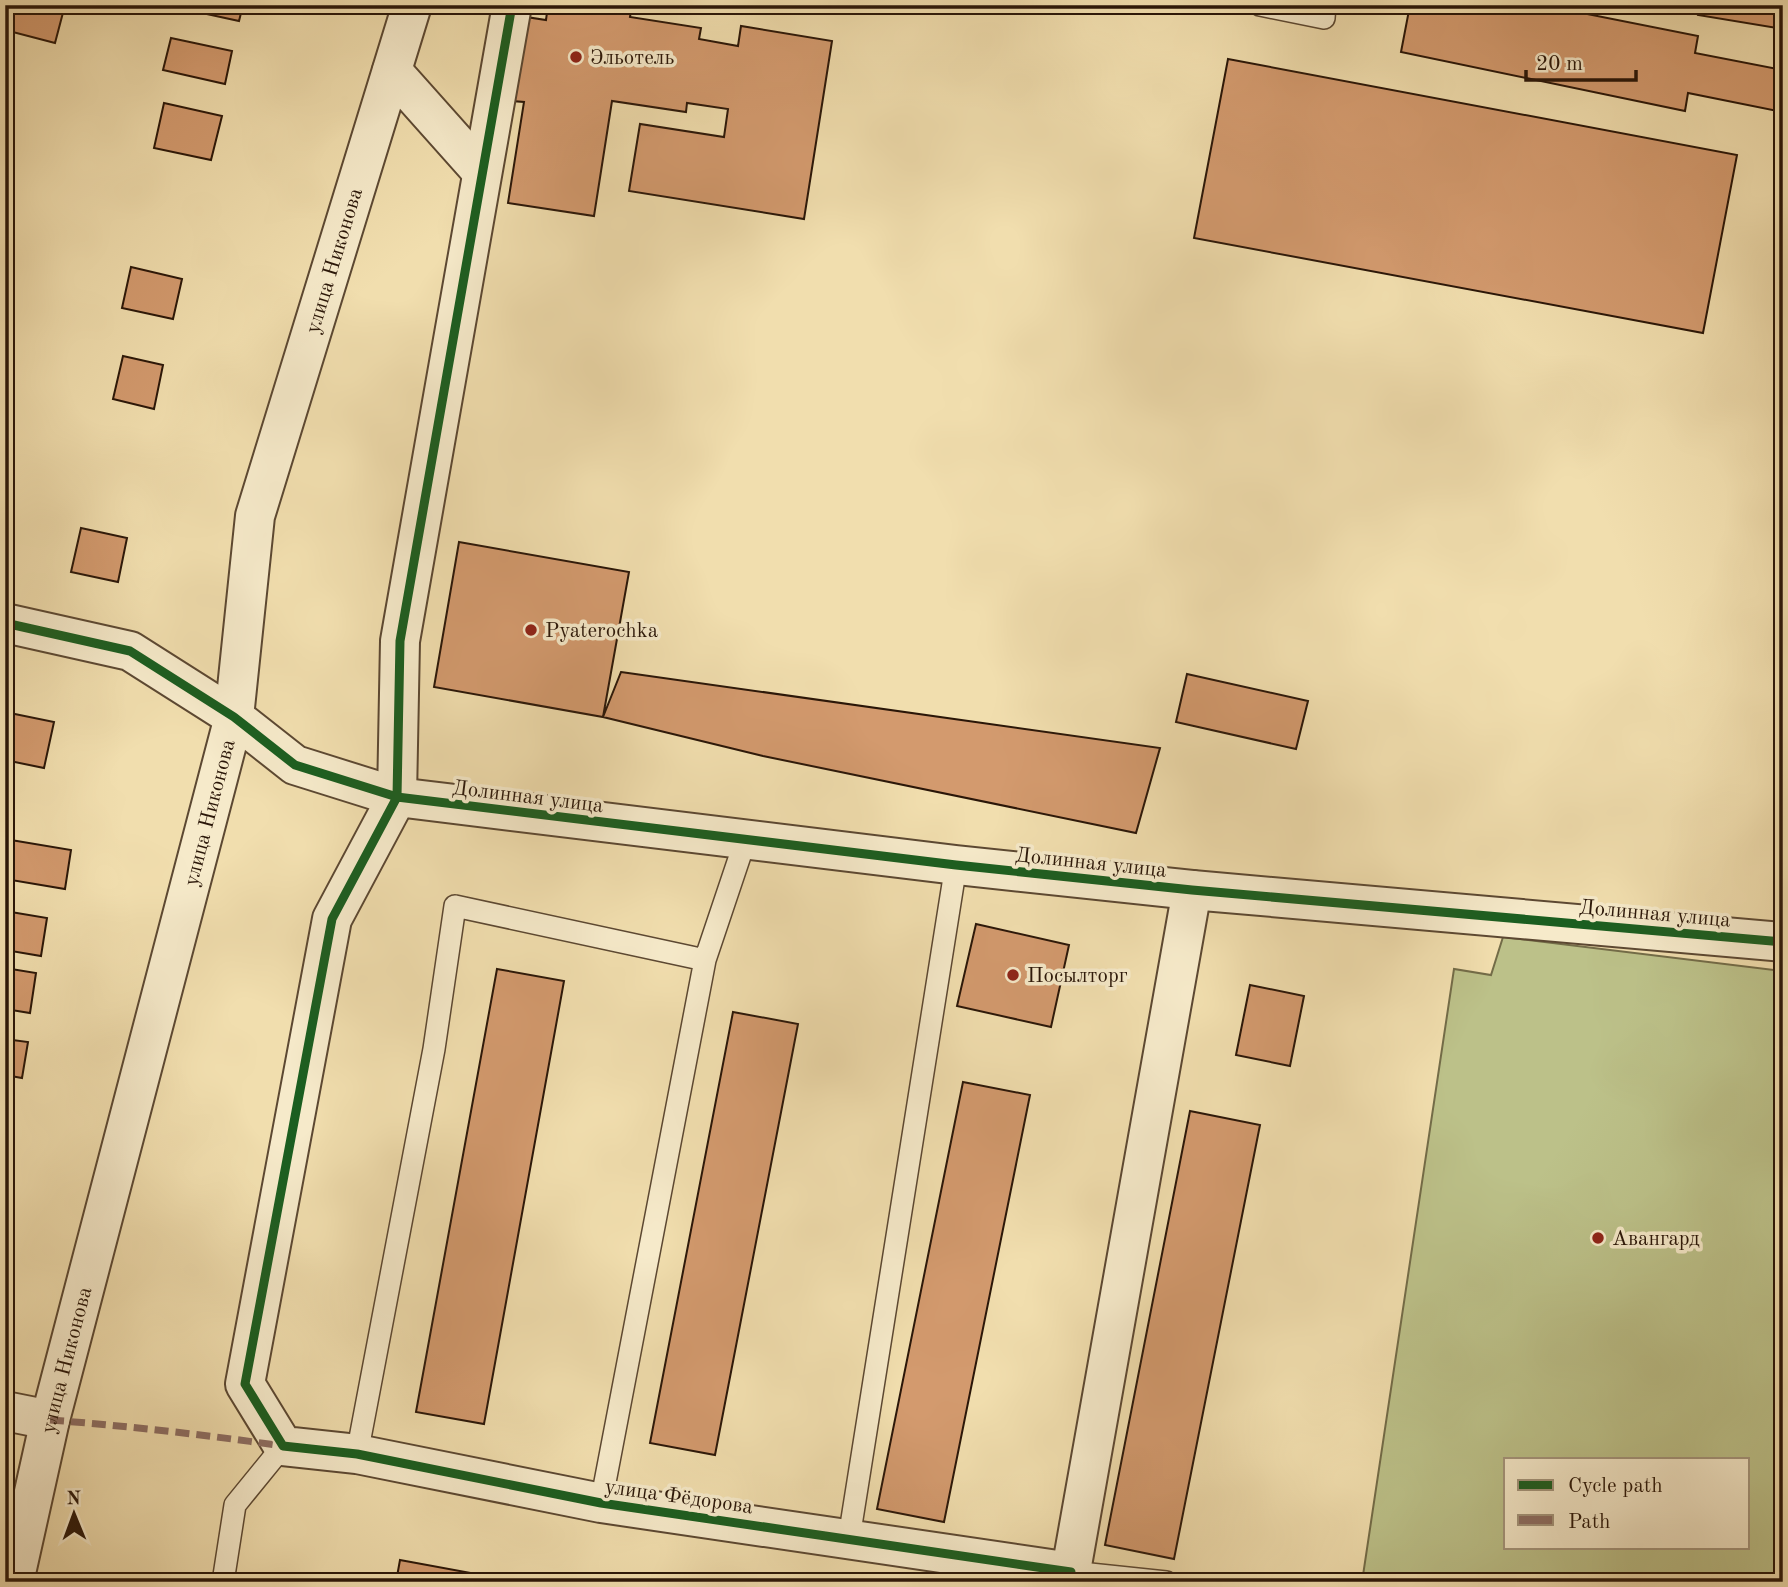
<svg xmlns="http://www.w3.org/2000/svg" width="1788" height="1587" font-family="'Old Standard TT',serif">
<rect width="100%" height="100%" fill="#f1deae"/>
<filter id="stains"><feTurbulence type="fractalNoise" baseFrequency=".00286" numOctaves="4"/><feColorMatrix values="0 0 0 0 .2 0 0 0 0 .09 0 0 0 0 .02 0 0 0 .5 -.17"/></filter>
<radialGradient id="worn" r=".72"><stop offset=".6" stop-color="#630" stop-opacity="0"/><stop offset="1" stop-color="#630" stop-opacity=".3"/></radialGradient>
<!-- green -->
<path fill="#bcc189" stroke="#736c48" stroke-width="2" fill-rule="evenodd" d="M1503,937L1783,971V1582H1362L1454,969L1491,975ZM1506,1459H1748V1547H1506Z"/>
<!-- building -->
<path fill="#d39a6e" stroke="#2a1608" stroke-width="2" d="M5,5H65L55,43L5,30Z
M204,5H243L239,21L202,13Z
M548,5H632L630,17L701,28L699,39L738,46L741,26L832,41L804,219L629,191L640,124L724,137L728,109L687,103L686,112L612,101L594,216L508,203L524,102L512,101L526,17L546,20Z
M1410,5H1542L1698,36L1695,53L1783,70V112L1688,93L1685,111L1401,52Z
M1700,5H1783V29L1698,15Z
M171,38L232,51L225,84L163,70Z
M1228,59L1737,155L1703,333L1194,238Z
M164,103L222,116L211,160L154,148Z
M131,267L182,279L173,319L122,308Z
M123,356L163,365L154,409L113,399Z
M81,528L127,538L118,582L71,572Z
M459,542L629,572L603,717L434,687Z
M621,672L1160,748L1136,833L763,756L603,717Z
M1187,674L1308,701L1296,749L1176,722Z
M5,712L54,722L44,768L5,760Z
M5,839L71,850L65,889L5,879Z
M5,911L47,918L41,956L5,950Z
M976,924L1069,945L1051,1027L957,1006Z
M5,968L36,973L30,1013L5,1009Z
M497,969L564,981L484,1424L416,1412Z
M1250,985L1304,996L1290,1066L1236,1055Z
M733,1012L798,1024L715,1455L650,1443Z
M5,1039L28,1042L22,1078L5,1075Z
M963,1082L1030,1095L944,1522L877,1509Z
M1190,1111L1260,1125L1174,1559L1105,1545Z
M400,1560L520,1582H396Z"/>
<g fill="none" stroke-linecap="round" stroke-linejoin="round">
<!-- lane casing -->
<g stroke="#5c4832" stroke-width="24">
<path id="lane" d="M1260,5L1324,18L1325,5
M357,1454L434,1049L455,906L705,960
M601,1503L705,960L745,841
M849,1538L956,865
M1071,1572L1166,1582
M223,1582L235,1505L283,1446"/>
</g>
<!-- street casing -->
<g stroke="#5c4832" stroke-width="42">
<g id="street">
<path d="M512,5L400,641L397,797L332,919L245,1384L283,1446L357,1454L601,1503L1071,1572"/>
<path d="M392,71L482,172"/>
<path d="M5,623L130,651L234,717L295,765L397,797L956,865L1192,890L1783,942"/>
<path d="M5,1411L50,1420"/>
<path id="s1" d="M14,1582L50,1420L234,717L255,516L412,5"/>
<path d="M1069,1582L1192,890"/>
</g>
</g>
<!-- lane -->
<use href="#lane" stroke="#f6eaca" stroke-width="21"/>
<!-- street -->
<use href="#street" stroke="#f6eaca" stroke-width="38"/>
<!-- quiet -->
<path stroke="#8d6e63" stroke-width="7" stroke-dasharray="14 7" stroke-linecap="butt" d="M50,1420C129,1426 206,1435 283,1446"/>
<!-- cycleway casing -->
<g stroke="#f6eaca" stroke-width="13">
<path id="cycleway" d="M512,5L400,641L397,797L332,919L245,1384L283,1446L357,1454L601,1503L1071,1572
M5,623L130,651L234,717L295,765L397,797L956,865L1192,890L1783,942"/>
</g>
<!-- cycleway -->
<use href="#cycleway" stroke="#1b5e20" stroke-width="9"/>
</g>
<!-- markers -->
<g fill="#8f2418" stroke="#f6eaca" stroke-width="2.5">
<circle cx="576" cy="57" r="7"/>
<circle cx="531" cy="630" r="7"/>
<circle cx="1013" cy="975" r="7"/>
<circle cx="1598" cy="1238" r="7"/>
</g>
<g text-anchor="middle" stroke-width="7" stroke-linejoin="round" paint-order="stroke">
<!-- poi labels -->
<g font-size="21" fill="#2a1608" stroke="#f6eaca" text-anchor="start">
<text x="590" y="64">Эльотель</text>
<text x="545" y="637">Pyaterochka</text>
<text x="1027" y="982">Посылторг</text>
<text x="1612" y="1245">Авангард</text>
</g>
<!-- street labels -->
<g font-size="21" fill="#2a1608" stroke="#f6eaca">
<text dy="7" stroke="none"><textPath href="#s1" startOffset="1362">улица Никонова</textPath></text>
<text transform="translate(528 796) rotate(7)" y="7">Долинная улица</text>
<text dy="7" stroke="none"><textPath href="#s1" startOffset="794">улица Никонова</textPath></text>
<text transform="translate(1091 862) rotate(6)" y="7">Долинная улица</text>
<text transform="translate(1655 913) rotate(5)" y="7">Долинная улица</text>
<text dy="7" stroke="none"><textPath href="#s1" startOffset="228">улица Никонова</textPath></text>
<text transform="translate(679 1496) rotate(8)" y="7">улица Фёдорова</text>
</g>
</g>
<!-- margin -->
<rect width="1788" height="1587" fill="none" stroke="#f1deae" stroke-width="28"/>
<rect x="7" y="7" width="1774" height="1573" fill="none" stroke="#2a1608" stroke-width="3.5"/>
<rect x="14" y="14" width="1760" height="1559" fill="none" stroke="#2a1608" stroke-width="2"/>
<!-- legend -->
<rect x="1504" y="1458" width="245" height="91" fill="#f6eaca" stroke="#a4957c" stroke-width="2"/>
<rect x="1518" y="1480" width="35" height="10" fill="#1b5e20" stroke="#a4957c" stroke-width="2"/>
<text x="1568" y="1492" font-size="21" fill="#2a1608">Cycle path</text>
<rect x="1518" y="1515" width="35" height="10" fill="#8d6e63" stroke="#a4957c" stroke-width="2"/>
<text x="1568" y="1528" font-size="21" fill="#2a1608">Path</text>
<!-- north arrow -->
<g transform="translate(74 1514) rotate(359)" stroke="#f6eaca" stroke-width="5" paint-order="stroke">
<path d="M0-5L12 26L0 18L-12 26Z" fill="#2a1608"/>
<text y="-10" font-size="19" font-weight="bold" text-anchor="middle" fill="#2a1608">N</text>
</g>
<!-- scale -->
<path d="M1526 70v10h110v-10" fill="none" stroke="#2a1608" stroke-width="3.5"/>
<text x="1536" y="70" font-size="21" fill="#2a1608" stroke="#f6eaca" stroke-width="5" paint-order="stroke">20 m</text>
<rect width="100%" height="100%" filter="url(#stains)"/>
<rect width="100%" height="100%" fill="url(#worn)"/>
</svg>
